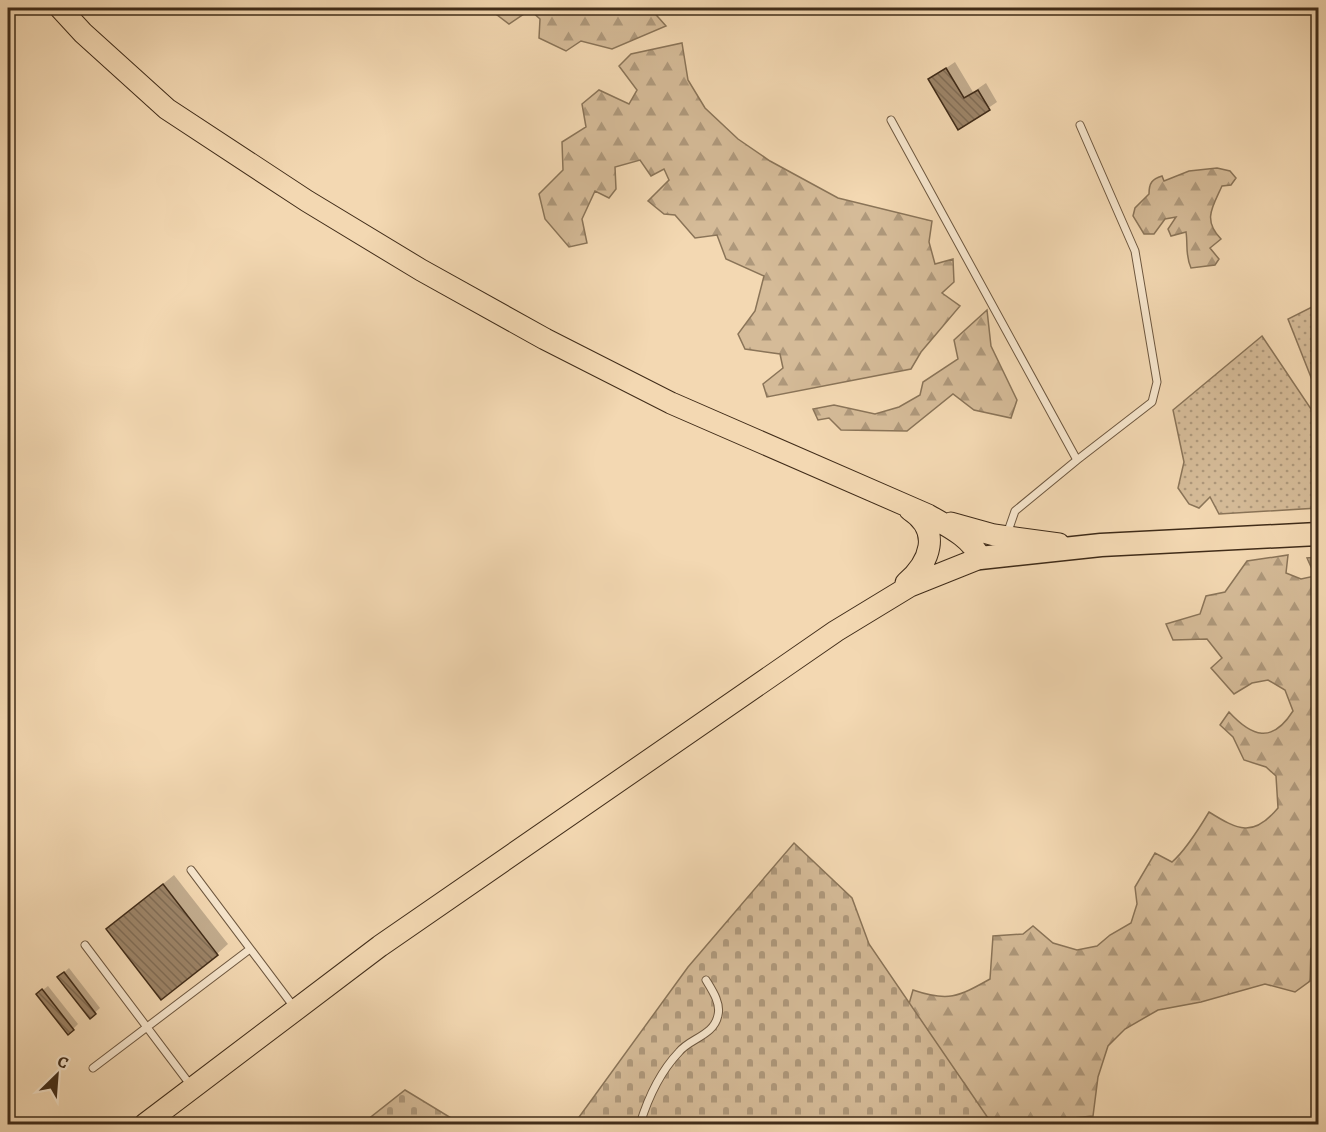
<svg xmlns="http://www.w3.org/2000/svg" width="1326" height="1132" font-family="Alegreya,serif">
<defs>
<pattern id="grass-dots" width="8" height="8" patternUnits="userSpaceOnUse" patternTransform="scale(1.5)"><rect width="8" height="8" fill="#d5bb98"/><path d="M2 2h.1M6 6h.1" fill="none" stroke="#ae987b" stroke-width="1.8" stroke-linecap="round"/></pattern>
<pattern id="forest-firs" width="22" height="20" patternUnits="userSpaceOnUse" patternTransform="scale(1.5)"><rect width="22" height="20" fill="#d5bb98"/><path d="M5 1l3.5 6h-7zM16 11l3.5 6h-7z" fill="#ae987b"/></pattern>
<pattern id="cemetery-stones" width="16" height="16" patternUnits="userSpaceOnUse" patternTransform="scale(1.5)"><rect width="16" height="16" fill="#d5bb98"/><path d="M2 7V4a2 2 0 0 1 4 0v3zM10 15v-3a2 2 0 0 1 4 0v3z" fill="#ae987b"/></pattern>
<pattern id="building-back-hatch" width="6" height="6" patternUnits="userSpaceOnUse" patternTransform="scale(1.5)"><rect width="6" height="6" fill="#9d8569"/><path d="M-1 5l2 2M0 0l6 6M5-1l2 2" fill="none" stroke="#816d56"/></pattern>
</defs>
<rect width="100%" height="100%" fill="#f3d8b2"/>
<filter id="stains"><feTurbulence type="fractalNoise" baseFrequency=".00333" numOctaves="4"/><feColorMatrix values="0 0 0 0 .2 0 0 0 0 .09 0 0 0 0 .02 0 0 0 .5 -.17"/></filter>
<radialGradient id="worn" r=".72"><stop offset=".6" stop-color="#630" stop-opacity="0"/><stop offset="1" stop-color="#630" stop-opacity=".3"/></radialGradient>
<!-- grass -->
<path fill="url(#grass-dots)" stroke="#8a7458" stroke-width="1.5" d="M1318,304V395L1288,319Z
M1262,336L1311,409L1318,405V508L1219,514L1210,497L1199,508L1189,504L1178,488L1184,462L1173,410Z"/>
<!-- forest -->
<path fill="url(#forest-firs)" stroke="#8a7458" stroke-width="1.5" d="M488,8H650L666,26L612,49L581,41L566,51L539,38L540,19L530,10L509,24Z
M682,43L688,80L705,108L738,139L770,161L838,198L932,221L929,242L935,264L953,259L954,282L942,293L960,306L921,352L911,369L767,397L763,384L783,368L780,354L745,349L738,334L755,311L764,276L726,259L717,235L695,238L675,215L664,214L648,201L669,180L664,169L651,176L640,160L615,167L616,189L609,198L595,191L582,219L587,243L569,247L545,219L539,194L563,170L562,142L586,127L582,104L599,90L629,104L637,90L619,66L631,54Z
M1217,168L1230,171L1236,178L1231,185L1222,186C1213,206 1202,220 1221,239L1210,248L1219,259L1215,265L1191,268C1185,255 1188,245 1186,232L1171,236L1168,229L1176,217L1165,219L1154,234H1144L1133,216L1135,208L1149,194C1149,183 1152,179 1162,176L1164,181L1189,171Z
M987,310L991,346L1017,400L1011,418L974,410L953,394L907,431L841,430L829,418L818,420L813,409L834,405L875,414L899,407L920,395L923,382L958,359L954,340Z
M1288,555L1286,573L1301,579L1315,576L1307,558L1318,557V944L1311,949L1310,981L1295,992L1265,984L1201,1002L1158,1010L1125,1029L1108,1046L1098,1077L1093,1116L1063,1119L1061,1124H749L907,1011L913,990C948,1002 958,997 990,979L993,936L1023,934L1033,926L1053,943L1077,950L1097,946L1110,935L1131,923L1137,904L1135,887L1155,853L1172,862C1185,851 1200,827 1209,812C1238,830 1253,838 1278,808L1276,776L1266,767L1244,760L1233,737L1220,725L1229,712C1252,737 1272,744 1293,711L1285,690L1268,680L1252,683L1234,694L1211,668L1222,658L1207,639L1173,640L1166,624L1200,614L1206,596L1225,592L1247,561Z"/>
<!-- cemetery -->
<path fill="url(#cemetery-stones)" stroke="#8a7458" stroke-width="1.5" d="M794,843L852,898L869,944L988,1118L984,1124H574L688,967Z
M405,1090L461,1124H362Z"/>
<!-- shadow -->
<path fill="#0003" d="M955,62L973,92L986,83L997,102L959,128L930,79Z
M174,875L228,944L217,954L108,929Z
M69,968L100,1008L90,1017L59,977Z
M48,986L78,1024L69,1033L38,994Z"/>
<!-- building -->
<path fill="url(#building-back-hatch)" stroke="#402c19" stroke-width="1.5" d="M946,68L964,98L978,90L990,110L958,130L928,79Z
M163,884L218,955L161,1000L106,929Z
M64,972L96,1014L90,1019L57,977Z
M42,989L74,1030L68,1035L36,994Z"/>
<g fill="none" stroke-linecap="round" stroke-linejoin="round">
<!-- service casing -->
<g stroke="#6d573f" stroke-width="9">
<path id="service" d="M891,120L1077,460L1015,511L1007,534
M1077,460L1152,402L1157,382L1135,251L1080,125
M191,870L294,1007
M85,945L192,1087
M93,1068L250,949
M640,1124C648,1098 660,1072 679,1052C690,1038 714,1036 718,1015C721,1003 712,990 706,980"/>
</g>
<!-- primary casing -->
<g stroke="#402c19" stroke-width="23">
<path id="primary" d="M60,8L83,33L167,109L307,201L421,270L545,339L671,403L928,515C947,526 971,537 980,558L910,586L836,631L380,946L145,1124
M951,523L994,535L1059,544
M906,583C930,562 942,531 910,510"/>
</g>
<!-- trunk casing -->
<g stroke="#402c19" stroke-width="25">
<path id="trunk" d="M980,558L1101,545L1318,534"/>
</g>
<!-- service -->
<use href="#service" stroke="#f7e6cd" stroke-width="7"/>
<!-- primary -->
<use href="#primary" stroke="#f3d8b2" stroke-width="21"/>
<!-- trunk -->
<use href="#trunk" stroke="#f3d8b2" stroke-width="22"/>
</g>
<!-- margin -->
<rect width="1326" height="1132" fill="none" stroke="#f3d8b2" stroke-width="30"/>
<rect x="9" y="9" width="1308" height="1114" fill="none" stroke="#402c19" stroke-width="3"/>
<rect x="15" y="15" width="1296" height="1102" fill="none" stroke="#402c19" stroke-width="1.5"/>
<!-- north arrow -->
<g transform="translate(57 1075) rotate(25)" stroke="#f7e6cd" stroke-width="4.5" paint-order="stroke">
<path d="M0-4.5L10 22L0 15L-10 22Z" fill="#402c19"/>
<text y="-9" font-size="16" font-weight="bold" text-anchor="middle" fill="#402c19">С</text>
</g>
<rect width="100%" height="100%" filter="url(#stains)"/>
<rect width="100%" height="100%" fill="url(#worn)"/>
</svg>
